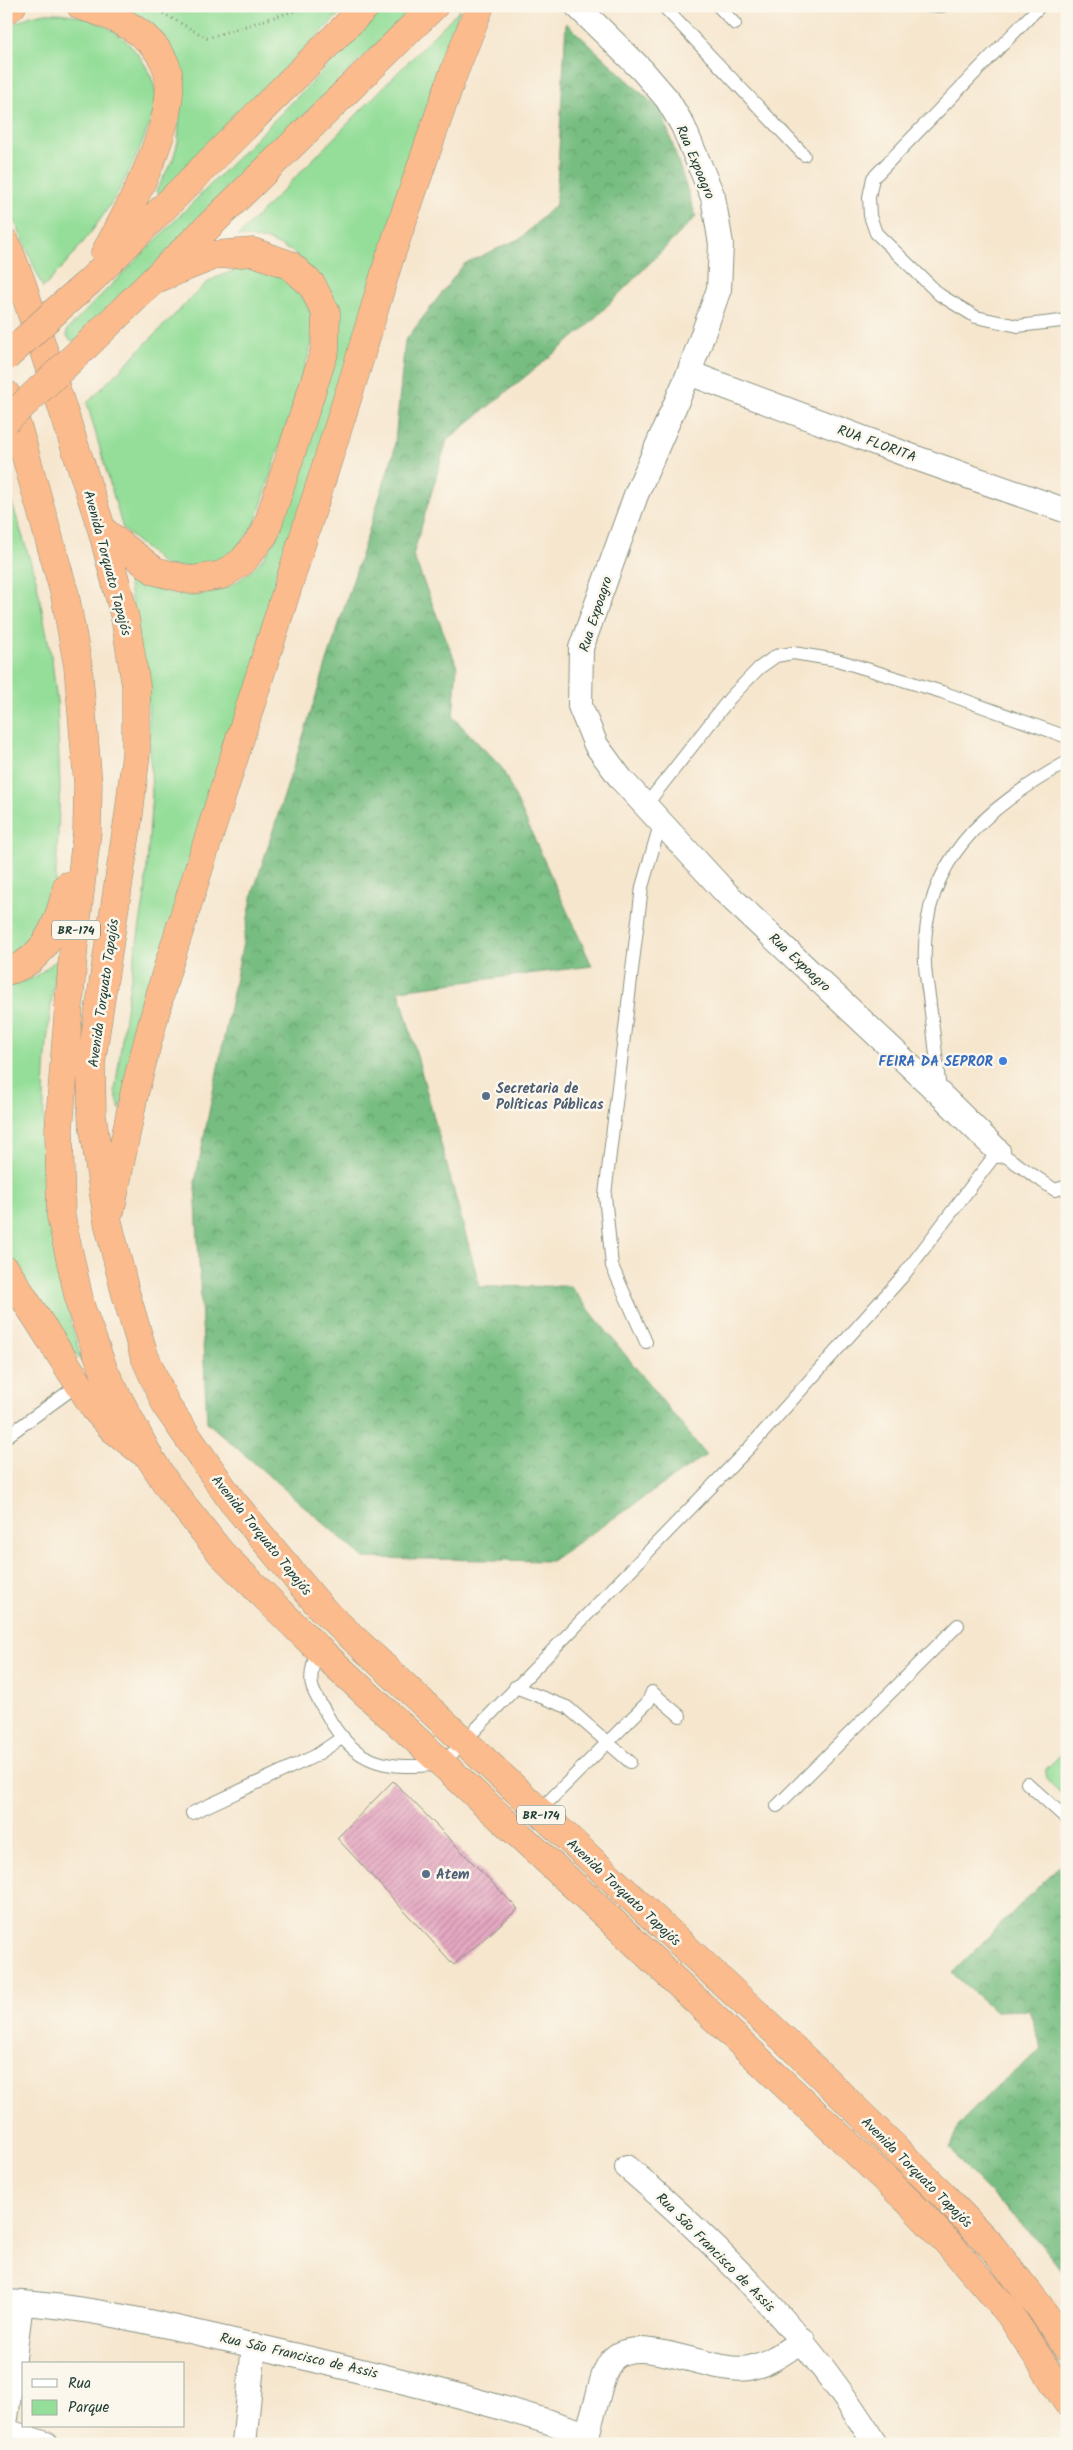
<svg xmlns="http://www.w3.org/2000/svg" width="1073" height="2450" font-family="Kalam,sans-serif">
<defs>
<pattern id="forest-crowns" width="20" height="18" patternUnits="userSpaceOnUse" patternTransform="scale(1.25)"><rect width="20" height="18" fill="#77bd81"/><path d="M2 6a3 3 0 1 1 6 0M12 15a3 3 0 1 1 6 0" fill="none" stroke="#619b6a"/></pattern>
<pattern id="building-hatch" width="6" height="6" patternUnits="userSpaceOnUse" patternTransform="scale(1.25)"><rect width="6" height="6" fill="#e6a8c2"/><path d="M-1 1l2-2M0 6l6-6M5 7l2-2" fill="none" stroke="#ba8a9e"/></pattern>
</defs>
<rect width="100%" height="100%" fill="#fbf7ec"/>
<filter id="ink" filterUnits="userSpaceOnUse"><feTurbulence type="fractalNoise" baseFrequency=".02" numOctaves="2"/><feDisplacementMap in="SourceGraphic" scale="10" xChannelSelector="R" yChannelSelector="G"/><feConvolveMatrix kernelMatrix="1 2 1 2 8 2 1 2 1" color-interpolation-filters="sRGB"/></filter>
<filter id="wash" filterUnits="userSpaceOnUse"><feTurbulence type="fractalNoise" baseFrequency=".0096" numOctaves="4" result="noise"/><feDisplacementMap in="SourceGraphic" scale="20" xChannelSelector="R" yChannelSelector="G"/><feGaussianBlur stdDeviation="1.12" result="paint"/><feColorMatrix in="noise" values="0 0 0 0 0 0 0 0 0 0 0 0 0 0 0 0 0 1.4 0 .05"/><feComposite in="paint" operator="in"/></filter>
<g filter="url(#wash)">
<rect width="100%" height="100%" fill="#f6e6ce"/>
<!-- green -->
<path fill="#94de99" stroke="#5a8e66" d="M119,6H347L162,196L156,191L173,159L178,142L180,106Z
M387,6H414L77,341H72L67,337V330Z
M460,9L120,1110L115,1091L128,995L145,895L152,793L148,705L127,574C181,611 242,599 275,540L335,353L295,253L268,240L238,236Z
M46,13C74,12 106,21 126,41C141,55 157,80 156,101C155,114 147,130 143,141C120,198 86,243 43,288L6,200V27L31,16Z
M239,269C283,267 311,291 315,335L256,522L232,555L207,567L165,566L123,529L87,403L204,285L215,278Z
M6,484L36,579L52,661L57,702L60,788L55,895L37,938L6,961Z
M58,959C33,1104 41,1220 82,1362L59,1333L6,1251V987L35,977Z
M1067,1749V1798C1058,1790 1044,1782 1046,1769Z"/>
<!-- forest -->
<path fill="url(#forest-crowns)" stroke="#4b7d5a" d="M566,23L662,112L696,217L584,329L447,440L413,555L457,666L453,717L502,768L592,966L399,990L480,1287L570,1286L706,1455L551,1561L364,1558L207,1422L195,1182L253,893L394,452L405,341L464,264L521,238L556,204Z
M1067,1858V2278L1043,2246L966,2169L950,2148L959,2124L997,2086L1042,2049L1029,2010L995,2011L952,1973Z"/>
<g id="blocks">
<!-- building -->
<path fill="url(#building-hatch)" d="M393,1781L518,1909L454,1965L337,1838Z"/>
</g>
</g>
<g filter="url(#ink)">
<use href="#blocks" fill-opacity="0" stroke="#8a9281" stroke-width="1"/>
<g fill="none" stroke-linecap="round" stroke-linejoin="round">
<!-- service casing -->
<g stroke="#8a9281" stroke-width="14">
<path id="service" d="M663,6L804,155
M718,6L735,24
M928,6H942
M1040,6L873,178L869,197L870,216L876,233L940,295L976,317L1018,326L1061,321L1067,319
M646,805L730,698L759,668L776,656L793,653L837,660L942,692L1067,737
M940,1092C937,1063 934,1034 930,1005C929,991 925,977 925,963C920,861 986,808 1067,762
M646,1342L612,1266L605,1195L642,887L661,821
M6,1437L79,1384
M317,1648C315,1658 309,1676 312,1686C314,1695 322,1705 326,1713C354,1766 387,1770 442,1764L749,1448L903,1276L998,1151L1055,1190L1067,1186
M515,1687L567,1707L630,1762
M1027,1783L1067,1819
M777,1806L958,1625
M538,1812L648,1702L652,1692L680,1716
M192,1813L315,1756L343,1737"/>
</g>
<!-- minor casing -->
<g stroke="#8a9281" stroke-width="26">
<path id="minor" d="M577,6L642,70L667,99L683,126L713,197L721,244L719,289L689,373L636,495L581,648L580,706L596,745L621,779L726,893L940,1094L998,1151
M689,373L916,458L1067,511
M627,2167C721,2248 810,2337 875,2444
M6,2302C91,2306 173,2327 255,2346C367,2372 478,2398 587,2434
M6,2418L21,2303
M6,2431L46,2444
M244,2444L254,2345
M586,2444C588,2427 594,2411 598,2396C601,2384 604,2370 612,2360C637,2331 713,2375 749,2368C769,2364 786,2351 803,2340"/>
</g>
<!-- trunk casing -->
<g stroke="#8a9281" stroke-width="29">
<path id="trunk" d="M81,6C114,15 156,34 167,69C181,115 128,212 105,253
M6,10L12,6
M6,243L22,284L102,530L125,618L136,686V753L129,814L91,1063L92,1116L108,1222L125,1291L144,1355L167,1407L232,1501L322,1609L788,2043L942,2194L992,2247L1039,2306L1067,2348
M59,308L89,282L366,6
M87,345L434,6
M6,394L19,432L65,595L78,666L88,784L87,831L74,943L59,1129L61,1217L81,1308L104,1371L150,1458L168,1486L221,1553L317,1648L594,1904L909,2202L950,2245L1009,2313L1067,2402
M102,530L155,571L191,580L222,575L243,561L265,533L325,350L326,313L312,285L290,265L253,252L215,255L156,279
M6,971C45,963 60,920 67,886
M111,1208L135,1090L165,976L355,374L389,260L452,77L480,6
M6,1270L95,1409L113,1429L141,1451"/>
</g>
<!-- path -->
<path stroke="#8a9281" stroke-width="3" stroke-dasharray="1 4" stroke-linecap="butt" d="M150,6L207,38L310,6"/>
<!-- service -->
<use href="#service" stroke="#fff" stroke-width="12"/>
<!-- minor -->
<use href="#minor" stroke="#fff" stroke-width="24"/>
<!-- trunk -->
<use href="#trunk" stroke="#fbbb8d" stroke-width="28"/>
<!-- trunk-bridge casing -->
<g stroke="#8a9281" stroke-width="29" stroke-linecap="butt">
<path id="trunk-bridge" d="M6,357L59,308
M6,421L87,345"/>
</g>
<!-- trunk-bridge -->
<use href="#trunk-bridge" stroke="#fbbb8d" stroke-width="28"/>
</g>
</g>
<!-- markers -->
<circle fill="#3f7fe0" stroke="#fbf7ec" stroke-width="2" cx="1003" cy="1061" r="5"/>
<g fill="#5c6f8a" stroke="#fbf7ec" stroke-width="2">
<circle cx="486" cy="1096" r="5"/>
<circle cx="426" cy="1874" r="5"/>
</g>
<g text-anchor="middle" stroke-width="5" stroke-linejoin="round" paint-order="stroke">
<!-- shield labels -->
<g fill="#fbf7ec" stroke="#61756b" stroke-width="1">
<rect x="52" y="920.5" width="48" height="19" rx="4"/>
<rect x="517" y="1805.5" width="48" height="19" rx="4"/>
</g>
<g font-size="12" font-weight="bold" fill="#1f3d34">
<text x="76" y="934">BR-174</text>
<text x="541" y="1819">BR-174</text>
</g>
<!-- street labels -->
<g font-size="14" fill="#1f3d34" stroke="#fbf7ec">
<text transform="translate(696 162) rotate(67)" y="5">Rua Expoagro</text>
<text transform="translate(877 443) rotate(20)" y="5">RUA FLORITA</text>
<text transform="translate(108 563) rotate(75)" y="5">Avenida Torquato Tapajós</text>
<text transform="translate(595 614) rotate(-72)" y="5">Rua Expoagro</text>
<text transform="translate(800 962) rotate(43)" y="5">Rua Expoagro</text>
<text transform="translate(103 993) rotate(-82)" y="5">Avenida Torquato Tapajós</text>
<text transform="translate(262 1535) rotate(51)" y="5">Avenida Torquato Tapajós</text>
<text transform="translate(624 1892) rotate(43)" y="5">Avenida Torquato Tapajós</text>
<text transform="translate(917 2172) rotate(45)" y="5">Avenida Torquato Tapajós</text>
<text transform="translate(716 2252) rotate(45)" y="5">Rua São Francisco de Assis</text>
<text transform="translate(299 2355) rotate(13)" y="5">Rua São Francisco de Assis</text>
</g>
<!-- shop labels -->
<g font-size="14" font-weight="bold" fill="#366cbe" stroke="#fbf7ec" text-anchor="end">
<text x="993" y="1066">FEIRA DA SEPROR</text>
</g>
<!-- service labels -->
<g font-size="14" font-weight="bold" fill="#4e5e75" stroke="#fbf7ec" text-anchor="start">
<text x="496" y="1093">Secretaria de<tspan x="496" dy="16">Políticas Públicas</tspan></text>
<text x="436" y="1879">Atem</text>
</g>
</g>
<!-- margin -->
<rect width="1073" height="2450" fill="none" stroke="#fbf7ec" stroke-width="25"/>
<!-- legend -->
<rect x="22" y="2362" width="162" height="65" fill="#fbf7ec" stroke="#a3ada2"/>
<rect x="32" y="2379" width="25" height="8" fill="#ffffff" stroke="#a3ada2"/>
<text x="68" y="2388" font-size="15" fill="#1f3d34">Rua</text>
<rect x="32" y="2400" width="25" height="15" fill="#94de99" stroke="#a3ada2"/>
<text x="68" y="2412" font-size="15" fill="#1f3d34">Parque</text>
</svg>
